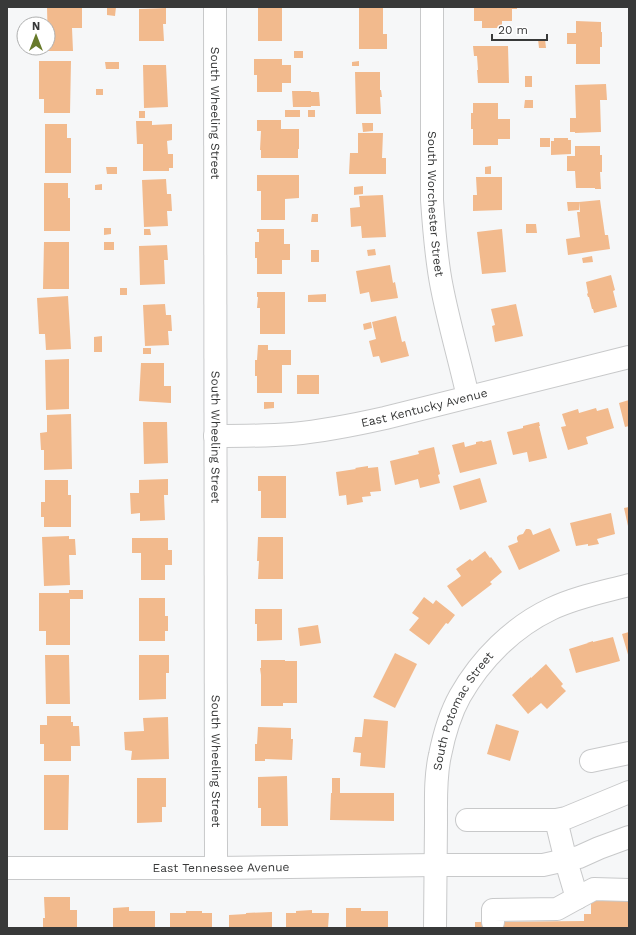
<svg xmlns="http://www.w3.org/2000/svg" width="636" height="935" font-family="'Work Sans',sans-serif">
<rect width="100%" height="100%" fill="#f6f7f8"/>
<!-- building -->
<path fill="#f2ba8d" d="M47,7H82V28H72L73,51H41V48H48Z
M107,7H116L115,16L107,15Z
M258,7H282V41H258Z
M474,7H517V9H512V21H502V28H482V21H474Z
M166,8V24H163L164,41H139V9Z
M359,8H383V34H387V49H359Z
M576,21L601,22V32H602V47H600V64H576V44H567V33H576Z
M538,39H545L546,48H539Z
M473,46H508L509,83H478L477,70H478L477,56H474Z
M294,51H303V58H294Z
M254,59H282V65H291V83H282V92H257V75H254Z
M39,61H71L70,113H44V99H39Z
M359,61V66H352V62Z
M105,62H119V69H106Z
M143,65H166L168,107L144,108Z
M355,72H380V90H381L382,97H380L381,114H356Z
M525,76H532V87H525Z
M606,84L607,100H600L601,132L575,133V132H570V118H576L575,85Z
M96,89H103V95H96Z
M292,91H311V92H319L320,106H311V107H293Z
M525,100H533V108H524Z
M473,103H498V119H510V139H498V145H473V129H471V113H473Z
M285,110H300V117H285Z
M308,110H315V117H308Z
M139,111H145V118H139Z
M257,120H281V129H299V149H298V158H261V150H260L261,131H257Z
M136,121H152V125L172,124V140L167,141L168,154H173V168H169V171H143V144H137Z
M362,123H373V131L363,132Z
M45,124H67V138H71V173H45Z
M358,133H383L382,158H386V174H349L350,153H358Z
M540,138H550V147H540Z
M554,138H568V140H571V154L551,155V141H554Z
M575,146H600V155H602V172H600L601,189H595V188H576L575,171H567V156H575Z
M491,166V174H485V167Z
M106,167H117V174H107Z
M257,175H299V198L285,199V220H261V191H257Z
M476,177H502V210L473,211V195H477Z
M166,179L167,194H171L172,211H167L168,226L144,227L142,180Z
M44,183H68V198H70V231H44Z
M102,184V190H95V185Z
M363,186V194L354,195V187Z
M383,195L386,237L362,238L361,226L351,227L350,208L360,207L359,196Z
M600,200L605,235H608L610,249L568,255L566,239L580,237L577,212H580L579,202Z
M567,202H579V210L568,211Z
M312,214H318V222H311Z
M526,224H536L537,233H526Z
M104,228H111V234L104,235Z
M144,229H150L151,235H144Z
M257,229H284V244H290V260H282V274H257V258H255V242H259V232H257Z
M502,229L506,272L482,274L477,232Z
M44,242H69V289H43Z
M104,242H114V250H104Z
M167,245L168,260H164L165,284L140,285L139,246Z
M375,249L376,255L368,256L367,250Z
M311,250H319V262H311Z
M592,256L593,262L583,263L582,258Z
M390,265L393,283L395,282L398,298L371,302L369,292L360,294L356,271Z
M611,275L615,290L613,291L617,307L594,313L593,309H592L589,297H588L587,294L588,293L586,282Z
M120,288H127V295H120Z
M257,292H285V334H260V308H257L258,297H257Z
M326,294V302H308V295Z
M68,296L71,349L46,350L45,334H39L37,298Z
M165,304L166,315H171L172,331H168L169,345L145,346L143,305Z
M516,304L523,336L495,342L492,326L495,325L491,309Z
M396,316L402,342L405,341L409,356L381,363L379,356L373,357L369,341L376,339L372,322Z
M371,322L372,328L364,330L363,324Z
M102,336V352H94V337Z
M258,345H268V350H291V365H282V393H257V376H255V360H257Z
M143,348H151V354H143Z
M69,359V409L46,410L45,360Z
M141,363H164V386H171V403L139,401Z
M297,375H319V394H297Z
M629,400V426L625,427L619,403Z
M264,402H274V408L264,409Z
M596,408L597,411L608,408L614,428L586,437L588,444L568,450L561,427L566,426L562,414L578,409L579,413Z
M71,414L72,469L44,470V450H41L40,433L47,432V415Z
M143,422H167L168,463L144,464Z
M539,422L540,426H539L547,458L529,462L527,452L513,455L507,432L523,428V426Z
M491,440L497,464L460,473L452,445L464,442L465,447L476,444V442L482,441L483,442Z
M434,447L440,474L438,475L440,483L420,488L418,479L395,485L390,461L419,454L418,451Z
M368,466V468L378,467L381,491L370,492L371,496L362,497L363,502L347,505L346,495L339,496L336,472L356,469L355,468Z
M258,476H286V518H261V491H258Z
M480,478L487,502L460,510L453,486Z
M168,479V495H164L165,520L140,521V513L131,514L130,493H139V480Z
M45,480H68V495H71V527H44V517H41V502H45Z
M629,507V526H628L624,508Z
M611,513L615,534L597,539L599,544L588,546V544L576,546L570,523Z
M550,528L560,551L519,570L508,546L518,542L517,539V537L519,535L523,534L526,529H529L531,530L533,535Z
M69,536V539H75L76,555H69L70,585L44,586L42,537Z
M258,537H283V579H258L259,561H257Z
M132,538H168V550H172V565H165V580H141V553H132Z
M485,551L490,558L491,557L502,572L490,582L492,584L462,607L447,586L461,576L456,569L470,559L472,561Z
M69,590H83V599H70V645H46V631H39V593H69Z
M424,597L433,604L436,600L455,615L448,624L446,623L429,645L409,630L419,618L412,613Z
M139,598H165V616H168V631H165V641H139Z
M255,609H282V640L257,641V624H255Z
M318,625L321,643L300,646L298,628Z
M629,632V658L622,634Z
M613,637L620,661L576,673L569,649L588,643H587L593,641V642Z
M395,653L417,664L395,708L373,697Z
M45,655H69L70,704H46Z
M139,655H169V673H166V699L139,700Z
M261,660H285V661H297V703H283V706H261V675L260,668H261Z
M546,664L563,684L561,686L566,691L547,709L541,703L528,714L512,695L531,677V678Z
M47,716H71V722H73V726H79L80,746H71V761H44V744H40V725H47Z
M168,717L169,759L131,760L132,751L125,750L124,732L144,731L143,718Z
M364,719L388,721L385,768L360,766L361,753L353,752L355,737H362Z
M496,724L519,731L510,761L487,754Z
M258,727L291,728V739H293L292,760L265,759V761H255V744H257Z
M44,775H69L68,830H44Z
M287,776L288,826H261V808H258V777Z
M137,778H166V807H162V822L137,823Z
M332,778H340V793H394V821L330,820L331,793H332Z
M44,897H70V910H77V927H70V928H43V918H45Z
M591,901H629V928H475V922L584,921V914H591Z
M129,907V911H155V928H113V908Z
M346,908H361V911H388V928H346Z
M312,910V913H329L328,928H286V913H296V911Z
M186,911H202V913H212V928H170V913H186Z
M272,912V928H229V915L246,914V913Z"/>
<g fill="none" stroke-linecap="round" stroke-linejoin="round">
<!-- minor casing -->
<g stroke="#c8c9ca" stroke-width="24">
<g id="minor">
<path id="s1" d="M215,7L216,868"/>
<path id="s2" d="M432,7V200C434,229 436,259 442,288C449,324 460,361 468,397"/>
<path id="s3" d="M215,436C241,436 266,436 292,434C323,431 354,425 385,418L629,357"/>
<path d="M591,761L629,753"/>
<path d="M467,820H556L566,818L629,792"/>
<path d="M556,820L566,861L577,898"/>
<path id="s4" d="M7,868H216L435,865H543L579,857L599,848L629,837"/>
<path d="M493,922V910L557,909L577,898L594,889L629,890"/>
<path id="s5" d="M435,928C435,893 436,857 436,822C436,800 435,777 440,755C444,735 450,714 460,696C481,659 513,627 551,609C576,597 603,592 629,585"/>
</g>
</g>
<!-- minor -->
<use href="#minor" stroke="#fff" stroke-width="22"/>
</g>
<g text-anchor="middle" stroke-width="3" stroke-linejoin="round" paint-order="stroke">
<!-- street labels -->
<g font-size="12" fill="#383939" stroke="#fff">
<text dy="4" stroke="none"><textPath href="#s1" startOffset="106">South Wheeling Street</textPath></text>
<text dy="4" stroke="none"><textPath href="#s2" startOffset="197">South Worchester Street</textPath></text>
<text dy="4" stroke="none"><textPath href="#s3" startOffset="212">East Kentucky Avenue</textPath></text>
<text dy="4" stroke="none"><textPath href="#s1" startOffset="430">South Wheeling Street</textPath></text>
<text dy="4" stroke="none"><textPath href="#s5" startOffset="223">South Potomac Street</textPath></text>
<text dy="4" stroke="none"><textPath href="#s1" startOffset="754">South Wheeling Street</textPath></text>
<text dy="4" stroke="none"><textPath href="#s4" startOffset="214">East Tennessee Avenue</textPath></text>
</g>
</g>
<!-- border -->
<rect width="636" height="935" fill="none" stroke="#383939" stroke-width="16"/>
<!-- north arrow -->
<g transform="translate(36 36)"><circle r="19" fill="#ffffff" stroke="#afb0b0"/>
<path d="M0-3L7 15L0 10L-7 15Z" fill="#677a2a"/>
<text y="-6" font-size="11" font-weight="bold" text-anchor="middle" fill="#383939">N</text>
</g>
<!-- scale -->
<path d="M492 34v6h55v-6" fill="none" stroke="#383939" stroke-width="2"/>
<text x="498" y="34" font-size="12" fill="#383939" stroke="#ffffff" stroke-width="3" paint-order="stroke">20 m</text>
</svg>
